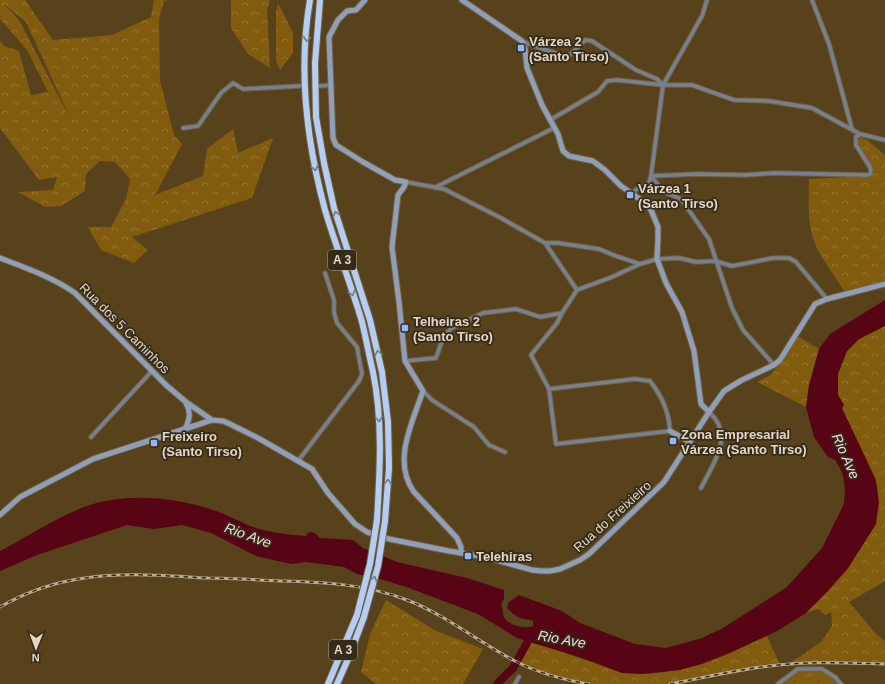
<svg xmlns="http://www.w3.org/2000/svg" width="885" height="684" font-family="Arial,sans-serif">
<defs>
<pattern id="grass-tufts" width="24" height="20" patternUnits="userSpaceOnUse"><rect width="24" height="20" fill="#825c0e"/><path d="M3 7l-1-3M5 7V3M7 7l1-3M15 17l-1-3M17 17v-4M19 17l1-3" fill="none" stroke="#94732f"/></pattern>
<pattern id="forest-crowns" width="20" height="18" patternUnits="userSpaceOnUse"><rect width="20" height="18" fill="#825c0e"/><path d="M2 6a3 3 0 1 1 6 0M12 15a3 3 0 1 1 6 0" fill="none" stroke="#94732f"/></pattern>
</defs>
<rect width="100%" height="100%" fill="#58421c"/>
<!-- grass -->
<path fill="url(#grass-tufts)" d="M798,669C817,669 828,668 841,684H778Z"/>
<!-- forest -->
<path fill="url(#forest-crowns)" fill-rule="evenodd" d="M0,0H25L53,40L112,35L151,17L154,0H168L164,1L159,19L160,81L174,135L182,144L155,195L203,176L207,149L233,129L238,153L273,138L252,198L132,237L148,250L134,263L101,250L88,227H111L126,199L130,179L115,162L100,161L86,174L85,191L61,206L45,207L18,192L53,190L57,177L39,180L0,128V41L4,46L19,51L31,95L48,92L27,50L0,19ZM4,4L26,22L72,122L19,20Z
M231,0H270L267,10L270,68L248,54L231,28Z
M278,3L293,33V53L280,70L276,61V11Z
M860,137L867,140L885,155V282L845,292C835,276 819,256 813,238C807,220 809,198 809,179L870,176L872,174L873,168L857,145Z
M885,326V581L849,602L877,635L885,641V664L824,662L789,664L821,642L832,626L831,612L825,615L818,609L806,613L848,568L876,524L842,408L844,405L838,395V373L847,351L859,339Z
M797,336L819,349L809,385L806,407L757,382L772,374Z
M386,600L436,631L483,649L463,684H376L361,672L370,634Z
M767,636L780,665L745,669L670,684H589L550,675L515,661L528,642C560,650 590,663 621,670C628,671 636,674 642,674C686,674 728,653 767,636Z"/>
<!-- water -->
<path fill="#570414" d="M885,300V326L859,339L847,351L838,374V395L844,405L842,408L876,480L879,502L876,524L848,568L828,591L806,613L779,630L730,653L702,664L680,670L641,674L622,673L579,657L517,638L478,614L409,588L384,580L357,574L344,567L306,562L291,564L256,556L211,533L182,525L154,529L127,525L37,555L0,571V551C28,537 55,518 84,507C126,492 174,497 216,511C228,515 238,521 250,526C265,532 290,535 306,536L309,532L315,533L320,538L353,540L363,548L397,562L467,578L504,590V599L501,605C504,609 502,612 504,617C508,626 526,629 533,626V621C530,619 527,620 524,619C517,618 511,612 507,608L508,603L519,595L562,611L580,623L635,644L666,648L702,638L723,628L787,587L822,548L844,504L845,489L843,476L840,468L835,460L828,457L814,437L806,407L809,385L819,349L830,334Z"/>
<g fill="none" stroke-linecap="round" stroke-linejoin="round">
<!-- river -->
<path stroke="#570414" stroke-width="8" d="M497,684L513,668L532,634"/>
<!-- street casing -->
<g stroke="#74603d" stroke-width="5.5">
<path id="street" d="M707,0L702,16L663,85L651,176L664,192L681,199L709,239L732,308L743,330L774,365
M812,0L829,44L852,129
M522,41L534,46L565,56L570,55L585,40L592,41L636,70L657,79L663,85
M320,86L331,85
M550,120L598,92L607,81L617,80L663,85H692L734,100L769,101L812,108L860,134L885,140
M183,128L198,126L221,93L233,83L243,89L300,86
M406,182L444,189L501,218L545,243H558L599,249L616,256L640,264L657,259L679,258L696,262L715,261L732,266L773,258H789L796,262L827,299
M436,187L554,128
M632,193L640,187L649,183L651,176L697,174L745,175L775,173L867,175L870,174L871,170L870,167L856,145V137L860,134
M545,243L577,290L612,277L640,264
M405,361L436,358L444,335L452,328L483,313L516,309L540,317L562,313
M549,389L635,379L650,381C662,396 669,411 670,431L556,444L549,389L531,355L557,323L562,313L577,290
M423,391L432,400L474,427L489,445L505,452
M91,437L152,371
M298,461L359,381L362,374L357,347L337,323L334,312V300L325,273
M701,488C714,462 735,435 709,412
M515,684L519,677
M778,684L798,669H822L835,677L841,684"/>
</g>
<!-- secondary casing -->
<g stroke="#74603d" stroke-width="7">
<path id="secondary" d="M365,0L356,10L347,11L338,20L329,37L333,138L336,145L363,162L395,180L406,182L404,187L398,195L392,247L399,302L405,361L423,391C412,423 392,462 414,492L457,538L461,547V553
M462,0L522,41L525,49L527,68L542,105L558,134L563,151L569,156L593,161L605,170L621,186L641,200L651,210L658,227V237L657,259L666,283L682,312L694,351L701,404L709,412
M0,258C26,268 52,277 75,293L166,385L186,402L212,420
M185,429C190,419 191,412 186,403
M670,431L690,442
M0,515L20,497L93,459L212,420L223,421L230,424L258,438L312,469L328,493L355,524L367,532L389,539L449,551L485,557L532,570L541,571H550L560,569L580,560L589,554L664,482L709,412L724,391L742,380L774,365L780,360L815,304L827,299L885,284"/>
</g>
<!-- highway casing -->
<g stroke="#74603d" stroke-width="8">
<path id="highway" d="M310,0C298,69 307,143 325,210C336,247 351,284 362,322C366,338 369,355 373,372C383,421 380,470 377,520
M320,0L315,63L316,117L324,163L334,208L370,320L382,372L388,422L389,468L385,521
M328,684L357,615
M337,684L349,657L364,617"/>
</g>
<!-- street -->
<use href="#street" stroke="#758090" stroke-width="3.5"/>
<!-- secondary -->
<use href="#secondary" stroke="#8f9fb9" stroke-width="5"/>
<!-- highway -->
<use href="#highway" stroke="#b3cdf4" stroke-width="6"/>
<!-- rail casing -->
<g stroke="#bcac92" stroke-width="3">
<path id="rail" d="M0,607C26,592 55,582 85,578C125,572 167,576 208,578C232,578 256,580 280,581C323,582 366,584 407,600C446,615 478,642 515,661C538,673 564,680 589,684
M670,684C703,678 735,670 769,666C808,661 846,663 885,664"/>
</g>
<!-- rail -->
<use href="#rail" stroke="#352b1b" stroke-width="1.5" stroke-dasharray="4.5" stroke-linecap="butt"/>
<!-- highway-bridge casing -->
<g stroke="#74603d" stroke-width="8" stroke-linecap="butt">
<path id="highway-bridge" d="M357,615L370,564L377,520
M364,617L378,566L385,521"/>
</g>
<!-- highway-bridge -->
<use href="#highway-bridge" stroke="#b3cdf4" stroke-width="6"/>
</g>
<!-- one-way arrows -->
<defs><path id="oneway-chevron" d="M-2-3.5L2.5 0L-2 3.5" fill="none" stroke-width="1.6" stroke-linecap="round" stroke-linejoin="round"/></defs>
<g stroke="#747c88">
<use href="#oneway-chevron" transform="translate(307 39) rotate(94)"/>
<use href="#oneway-chevron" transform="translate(315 168) rotate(78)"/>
<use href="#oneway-chevron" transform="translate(336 214) rotate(-108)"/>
<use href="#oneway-chevron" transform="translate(352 293) rotate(72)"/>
<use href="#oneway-chevron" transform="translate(378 353) rotate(-103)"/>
<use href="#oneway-chevron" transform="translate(379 419) rotate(85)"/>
<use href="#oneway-chevron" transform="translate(388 482) rotate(-86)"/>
<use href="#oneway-chevron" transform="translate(374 579) rotate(-75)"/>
</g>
<!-- markers -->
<g fill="#8db9fc" stroke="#352b1b" stroke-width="1.5">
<rect x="517" y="44" width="8" height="8" rx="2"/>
<rect x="626" y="191" width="8" height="8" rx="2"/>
<rect x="401" y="324" width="8" height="8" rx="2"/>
<rect x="669" y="437" width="8" height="8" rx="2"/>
<rect x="150" y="439" width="8" height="8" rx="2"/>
<rect x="464" y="552" width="8" height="8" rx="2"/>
</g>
<g text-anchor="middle" stroke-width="3.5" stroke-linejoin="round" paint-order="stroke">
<!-- shield labels -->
<g fill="#352b1b" stroke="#b0a390" stroke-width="1">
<rect x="328" y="250" width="28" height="20" rx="3"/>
<rect x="329" y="640" width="28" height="20" rx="3"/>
</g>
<g font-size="12" font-weight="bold" fill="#e4d6c2">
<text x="342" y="264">A 3</text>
<text x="343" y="654">A 3</text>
</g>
<!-- poi labels -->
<g font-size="13" font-weight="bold" fill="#e4d6c2" stroke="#352b1b" text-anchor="start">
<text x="529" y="46">Várzea 2<tspan x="529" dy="15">(Santo Tirso)</tspan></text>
<text x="638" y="193">Várzea 1<tspan x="638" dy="15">(Santo Tirso)</tspan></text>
<text x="413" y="326">Telheiras 2<tspan x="413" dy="15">(Santo Tirso)</tspan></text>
<text x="681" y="439">Zona Empresarial<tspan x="681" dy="15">Várzea (Santo Tirso)</tspan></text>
<text x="162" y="441">Freixeiro<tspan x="162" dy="15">(Santo Tirso)</tspan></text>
<text x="476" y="561">Telehiras</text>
</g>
<!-- street labels -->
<g font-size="13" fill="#e4d6c2" stroke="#352b1b">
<text transform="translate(125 328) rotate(45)" y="5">Rua dos 5 Caminhos</text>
<text transform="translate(612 516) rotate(-42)" y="5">Rua do Freixieiro</text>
</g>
<!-- water labels -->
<g font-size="14" font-style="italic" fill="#f6d8d7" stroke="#352b1b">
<text transform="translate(846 456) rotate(66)" y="5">Rio Ave</text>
<text transform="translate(248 535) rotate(20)" y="5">Rio Ave</text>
<text transform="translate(562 639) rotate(10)" y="5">Rio Ave</text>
</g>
</g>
<!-- north arrow -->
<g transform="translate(36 648) rotate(181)" stroke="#352b1b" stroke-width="3" paint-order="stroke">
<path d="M0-3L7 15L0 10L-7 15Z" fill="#e4d6c2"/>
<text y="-6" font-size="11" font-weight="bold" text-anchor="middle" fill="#e4d6c2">N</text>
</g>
</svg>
